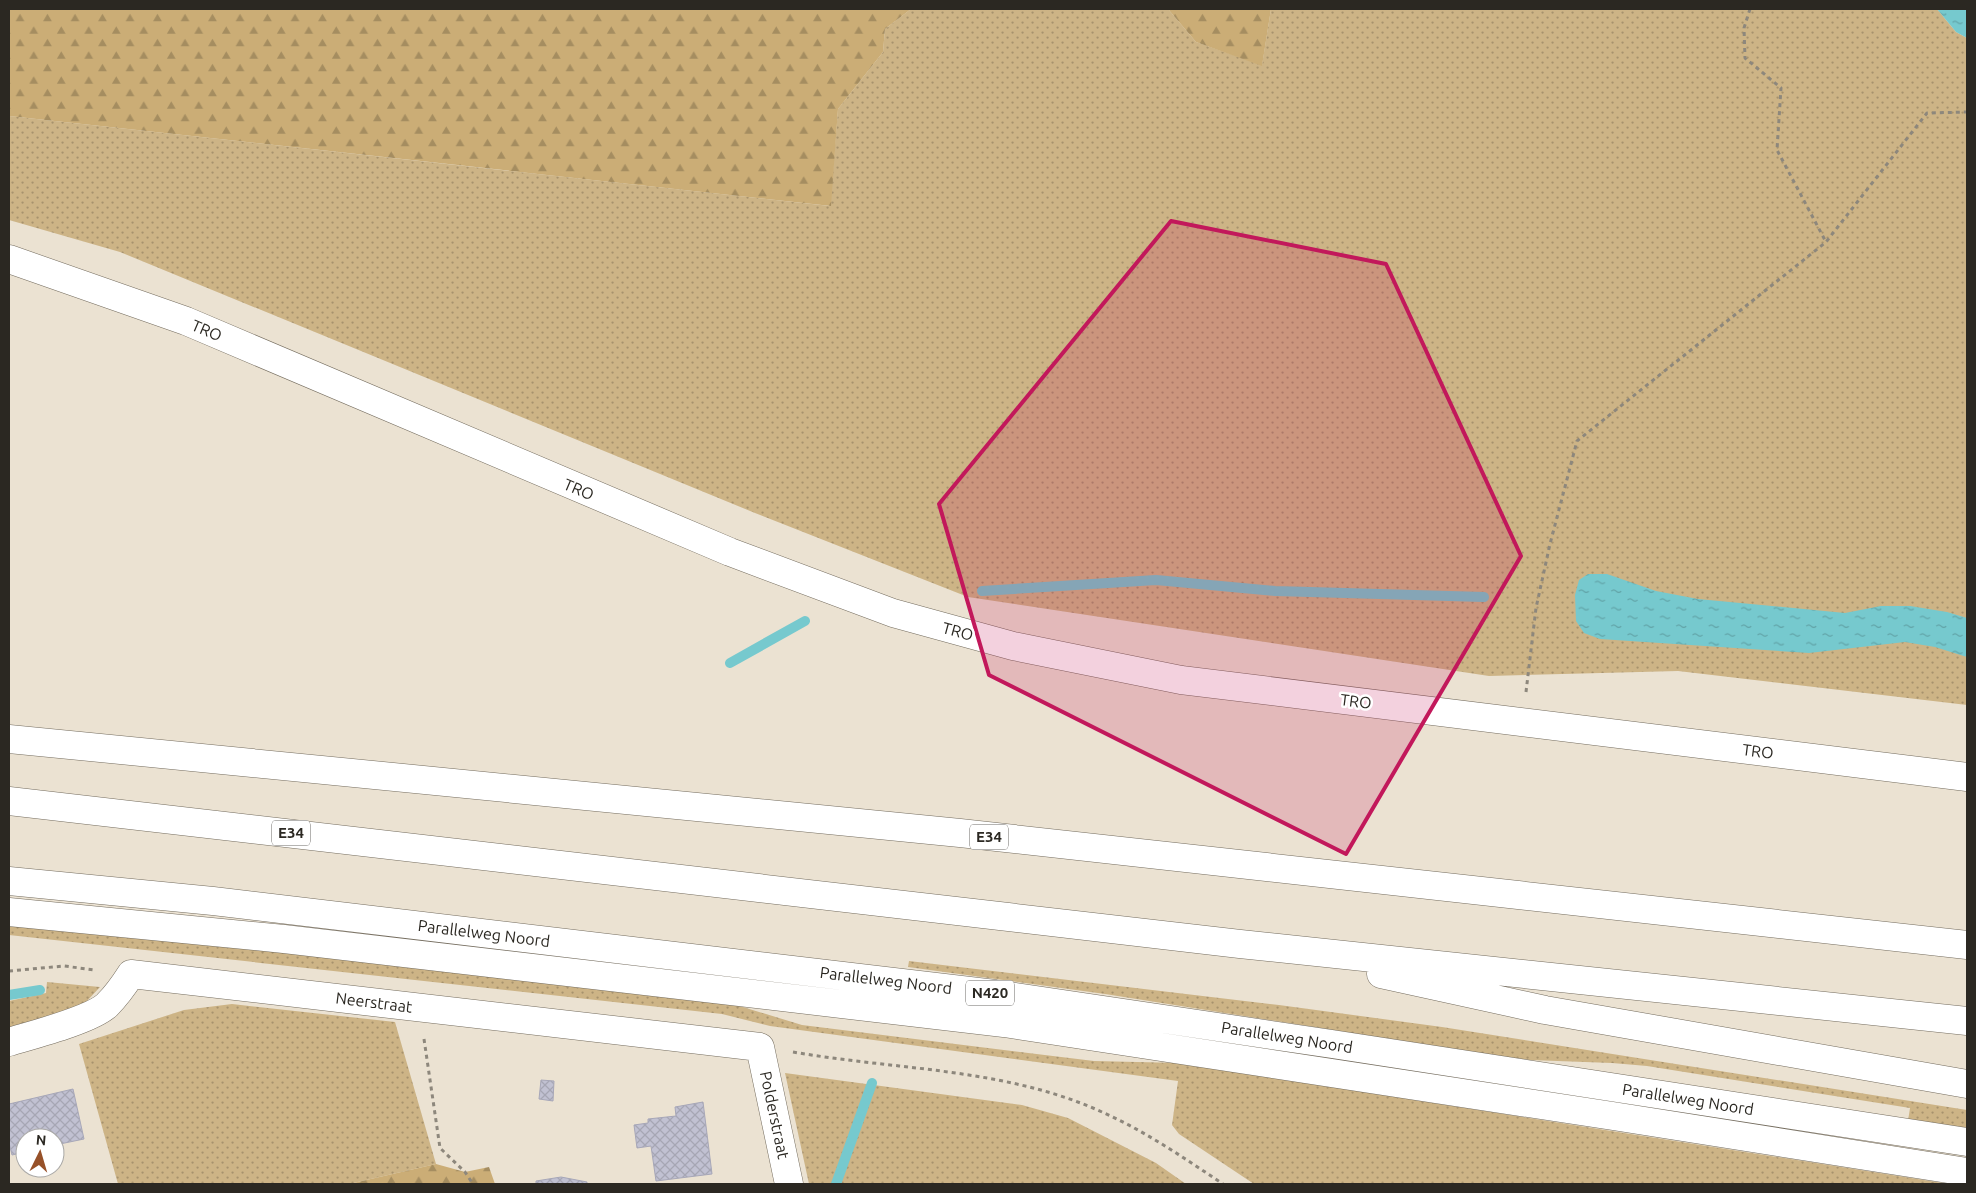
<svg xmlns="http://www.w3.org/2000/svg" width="1976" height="1193" font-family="Ubuntu,sans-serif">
<defs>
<pattern id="grass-dots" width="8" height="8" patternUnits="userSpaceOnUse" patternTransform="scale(1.25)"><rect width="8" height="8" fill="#cdb486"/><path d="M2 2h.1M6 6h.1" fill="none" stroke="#a7926d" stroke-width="1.8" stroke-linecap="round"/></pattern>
<pattern id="forest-firs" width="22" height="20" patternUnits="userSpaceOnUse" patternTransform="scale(1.25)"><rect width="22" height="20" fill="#cbad76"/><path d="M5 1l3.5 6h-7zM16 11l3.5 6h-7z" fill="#a58d60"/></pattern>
<pattern id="water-ripples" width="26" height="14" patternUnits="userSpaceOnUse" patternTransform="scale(1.25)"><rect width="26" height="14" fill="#76c9ce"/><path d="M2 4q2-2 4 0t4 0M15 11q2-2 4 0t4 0" fill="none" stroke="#61a3a7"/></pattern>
<pattern id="building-cross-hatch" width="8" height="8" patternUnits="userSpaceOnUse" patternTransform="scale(1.25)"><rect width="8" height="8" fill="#c1c1d2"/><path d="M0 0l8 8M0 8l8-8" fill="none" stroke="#a6a6b4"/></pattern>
</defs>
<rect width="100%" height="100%" fill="#ebe2d2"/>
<!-- grass -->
<path fill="url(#grass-dots)" d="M911,9H1168L1196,42L1262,65L1271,9H1937L1956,32L1967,38V705L1678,671L1489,676L968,597L755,513L120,252L9,220V116L830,206L838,109L883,52L885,29Z
M9,925L120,934L702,999L733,1004L802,1025L1094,1061L1180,1063L1949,1184H1254L1179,1134L1172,1125L1178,1081L770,1026L722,1014L9,935Z
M909,961L1279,1005L1442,1027L1967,1110V1131L1908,1121L1910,1108L1647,1066L1612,1063L1530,1060L1484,1054L1105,994L908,967Z
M47,982L100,987L86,1002L71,1011L9,1032V1001L46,993Z
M232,1004L395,1022L436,1164L349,1184H118L79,1044L184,1010Z
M785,1073L1022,1105L1068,1118L1156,1163L1186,1184H809Z"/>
<!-- forest -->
<path fill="url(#forest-firs)" d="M9,9H911L885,29L883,52L838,109L831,206L9,116Z
M1168,9H1271L1262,66L1196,42Z
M436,1164L465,1172L489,1167L495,1184H349Z"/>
<!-- water -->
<path fill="url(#water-ripples)" d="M1937,9H1967V38L1956,32Z
M1588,574H1607L1656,591L1698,599L1845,613L1881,606H1910L1947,612L1967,618V657L1935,647L1905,642L1809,653L1600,639L1584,633L1576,621L1575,595L1579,580Z"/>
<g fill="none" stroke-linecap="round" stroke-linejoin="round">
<!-- stream -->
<path stroke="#76c9ce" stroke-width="10" d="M982,591L1156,580L1275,591L1484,597
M730,663L805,621
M9,995L40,990
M836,1184L872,1083"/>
</g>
<!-- building -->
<path fill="url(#building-cross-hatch)" stroke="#a7a7b8" d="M541,1080L554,1081L553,1101L539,1099Z
M73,1089L84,1139L55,1145V1138H25V1152L12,1155L9,1143V1104Z
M703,1102L712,1174L656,1181L651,1146L637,1148L634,1125L648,1123V1119L676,1116L675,1107Z
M561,1177L587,1182V1184H536V1181Z"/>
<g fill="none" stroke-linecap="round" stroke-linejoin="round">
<!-- minor casing -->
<g stroke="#746c5e" stroke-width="29">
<path id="minor" d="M9,259L186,321L730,552L893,613L1013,646L1181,680L1967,777
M9,1042C32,1035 91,1020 107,1005C116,996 124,985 131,974L760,1047L789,1184"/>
</g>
<!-- highway casing -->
<g stroke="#746c5e" stroke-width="29">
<path id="highway" d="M9,739L960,833L1967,945
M9,801L1240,944L1967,1021
M9,881L213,901L995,994L1332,1044L1967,1142
M9,912L284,939L1004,1023L1613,1116L1967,1172
M1381,974L1545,1010L1967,1084"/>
</g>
<!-- path -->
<path stroke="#8d877c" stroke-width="3" stroke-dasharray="4 4" stroke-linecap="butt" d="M1750,9L1744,28L1745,58L1781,88L1777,150L1826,242
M1526,692L1536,608L1550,544L1577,441L1826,242L1927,113L1967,112
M9,971L64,966L95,970
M424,1039L440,1148L465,1172L473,1184
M793,1052C896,1070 1006,1068 1102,1112C1145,1131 1184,1158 1223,1184"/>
<!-- minor -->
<use href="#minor" stroke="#fff" stroke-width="28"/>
<!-- highway -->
<use href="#highway" stroke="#fff" stroke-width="28"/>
</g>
<!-- marked area -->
<path fill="#c2185b" fill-opacity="0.2" stroke="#c2185b" stroke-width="4" stroke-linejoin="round" d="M1171,221L1386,264L1521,556L1346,854L989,675L939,504Z"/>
<g text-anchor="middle" stroke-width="5" stroke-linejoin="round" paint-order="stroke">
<!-- shield labels -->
<g fill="#fff" stroke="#6b6864" stroke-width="1">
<rect x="272" y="820.5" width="38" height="25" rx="4"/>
<rect x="970" y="824.5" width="38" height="25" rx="4"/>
<rect x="966" y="980.5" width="48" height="25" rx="4"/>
</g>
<g font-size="15" font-weight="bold" fill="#2b2822">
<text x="291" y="838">E34</text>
<text x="989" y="842">E34</text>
<text x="990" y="998">N420</text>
</g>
<!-- street labels -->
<g font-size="16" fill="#2b2822" stroke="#fff">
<text transform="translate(207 330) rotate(23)" y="6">TRO</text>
<text transform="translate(579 489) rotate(23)" y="6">TRO</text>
<text transform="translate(958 631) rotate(15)" y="6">TRO</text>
<text transform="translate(1356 701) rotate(7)" y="6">TRO</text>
<text transform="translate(1758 751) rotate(7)" y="6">TRO</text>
<text transform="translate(484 933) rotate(7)" y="6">Parallelweg Noord</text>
<text transform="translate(886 980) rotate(7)" y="6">Parallelweg Noord</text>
<text transform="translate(374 1002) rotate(7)" y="6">Neerstraat</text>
<text transform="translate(1287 1037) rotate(9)" y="6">Parallelweg Noord</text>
<text transform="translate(1688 1099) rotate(9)" y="6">Parallelweg Noord</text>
<text transform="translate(775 1115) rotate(78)" y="6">Polderstraat</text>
</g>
</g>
<!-- border -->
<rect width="1976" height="1193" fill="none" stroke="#2b2822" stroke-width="20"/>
<!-- north arrow -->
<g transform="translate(40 1153) rotate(5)"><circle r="24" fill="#ffffff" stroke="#aaa9a7"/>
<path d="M0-4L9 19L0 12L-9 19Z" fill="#975129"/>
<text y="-8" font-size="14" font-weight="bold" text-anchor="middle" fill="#2b2822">N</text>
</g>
</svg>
